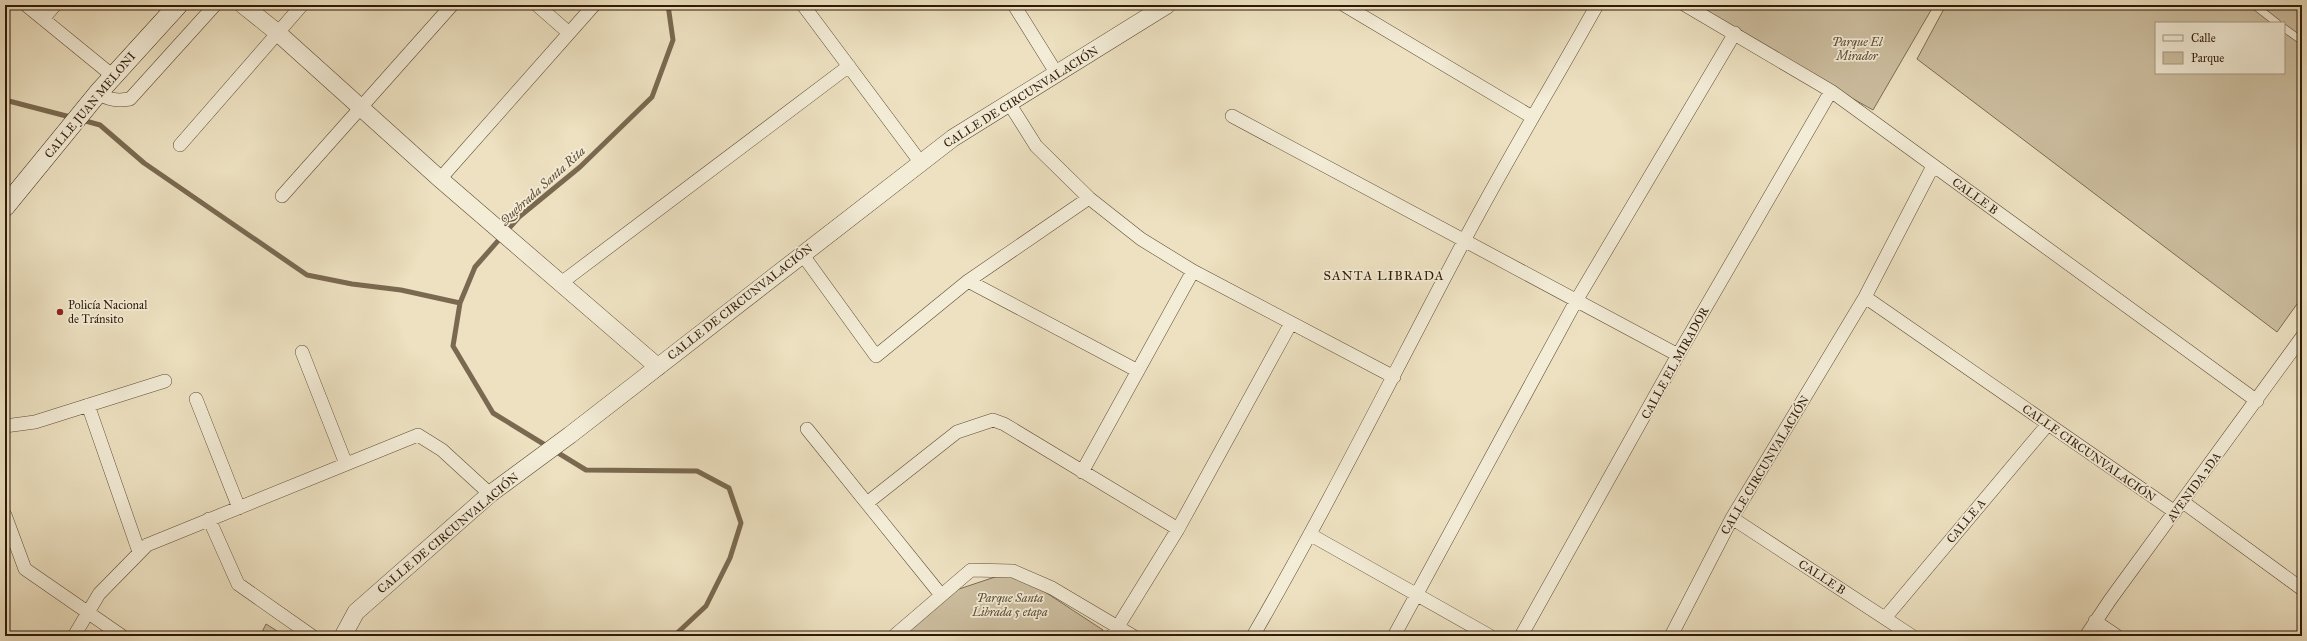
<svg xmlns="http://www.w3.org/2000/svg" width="2307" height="641" font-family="'IM FELL Great Primer',serif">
<rect width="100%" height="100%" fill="#ede1c1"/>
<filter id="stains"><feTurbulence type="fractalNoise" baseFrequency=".005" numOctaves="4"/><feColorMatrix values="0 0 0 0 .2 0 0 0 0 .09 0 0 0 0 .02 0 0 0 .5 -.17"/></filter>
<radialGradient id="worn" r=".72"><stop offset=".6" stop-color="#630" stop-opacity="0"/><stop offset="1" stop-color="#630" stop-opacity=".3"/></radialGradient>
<!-- green -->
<path fill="#cdbfa1" stroke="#7e6c54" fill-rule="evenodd" d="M1685,5H1934L1873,110Z
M1946,5H2295L2302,9V297L2277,332L1917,59ZM2156,23H2284V73H2156Z
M1013,571L1103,630L1100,636H893L941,595Z
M266,624L285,636H260Z"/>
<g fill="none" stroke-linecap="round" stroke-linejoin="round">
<!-- stream -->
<path stroke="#7a6950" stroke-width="5" d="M668,5L673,40L652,97L580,167L519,217L475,267L460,303L453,346L493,413L586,470L697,471L729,488L741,523L730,558L706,606L674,636
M5,100L74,118
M82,120L100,125L144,163L307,275L352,284L401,290L460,303"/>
<!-- service casing -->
<g stroke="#5e4c35" stroke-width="8">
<path id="service" d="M2254,5L2277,23
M2284,28L2302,41"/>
</g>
<!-- minor casing -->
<g stroke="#5e4c35" stroke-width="14">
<path id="minor" d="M26,5L113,76
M537,5L569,33
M803,5L921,163
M1014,5L1057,74
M1344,5L1532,117
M1685,5L1831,91L2257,401
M43,19L55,5
M98,93C109,100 117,101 130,99L215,5
M1009,103L1036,146L1089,198L1141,239L1193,271L1394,377
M1232,116L1678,355
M180,145L302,5
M440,179L594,5
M282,196L452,5
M802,254L876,356L968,281L1089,198
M968,281L1138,371
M561,283L849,66
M1865,297L2175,512
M302,352L346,464
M196,399L239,508
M88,405L139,552
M5,426L35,422L165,381
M807,429L941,595
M1082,472L1193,271
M2183,502L2302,589
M867,503L957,432L993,420L1004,424L1178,529
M5,515L25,569L122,636
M1732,518L1912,636
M209,519L238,584L312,636
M1311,535L1490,636
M1885,618L2048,424
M2095,621L2117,636
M74,636L99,594L147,545L418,435L442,450L490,494
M894,636L971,570L1013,571L1052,588L1133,636
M1112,636L1178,529L1291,323
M1253,636C1328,506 1394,373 1464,241C1506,161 1553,84 1597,5
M1394,636L1576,301L1735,33
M1521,636L1678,355L1831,91
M1671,636L1732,518L1865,297L1933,166
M2086,636L2110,600L2302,337"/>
</g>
<!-- tertiary casing -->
<g stroke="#5e4c35" stroke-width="18">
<path id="tertiary" d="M243,5L278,33L440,179L658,367
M343,636L356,612L490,494L570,435L953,138L1167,5"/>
</g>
<!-- secondary casing -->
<g stroke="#2f1a06" stroke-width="20">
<path id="secondary" d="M5,207L98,93L178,5"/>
</g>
<!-- service -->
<use href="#service" stroke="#f3ecd7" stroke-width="7"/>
<!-- minor -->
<use href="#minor" stroke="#f3ecd7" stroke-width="13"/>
<!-- tertiary -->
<use href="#tertiary" stroke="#f3ecd7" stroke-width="17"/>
<!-- secondary -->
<use href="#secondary" stroke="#f3ecd7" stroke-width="19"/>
</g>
<!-- markers -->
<circle fill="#8f2418" stroke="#f3ecd7" stroke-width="1.5" cx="60" cy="312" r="4"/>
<g text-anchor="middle" stroke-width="3.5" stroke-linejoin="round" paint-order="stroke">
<!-- park labels -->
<g font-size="12" font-style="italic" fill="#5e4c34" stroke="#f3ecd7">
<text x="1857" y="46">Parque El<tspan x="1857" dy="14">Mirador</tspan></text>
<text x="1010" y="602">Parque Santa<tspan x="1010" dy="14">Librada 5 etapa</tspan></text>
</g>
<!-- street labels -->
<g font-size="12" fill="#2f1a06" stroke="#f3ecd7">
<text transform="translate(1021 97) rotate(-32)" y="4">CALLE DE CIRCUNVALACIÓN</text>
<text transform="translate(90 105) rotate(-50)" y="4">CALLE JUAN MELONI</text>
<text transform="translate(1975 196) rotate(36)" y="4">CALLE B</text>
<text transform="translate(740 302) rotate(-38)" y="4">CALLE DE CIRCUNVALACIÓN</text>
<text transform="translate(1675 363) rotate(-61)" y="4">CALLE EL MIRADOR</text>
<text transform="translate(2089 453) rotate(35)" y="4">CALLE CIRCUNVALACIÓN</text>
<text transform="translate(1765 465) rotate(-59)" y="4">CALLE CIRCUNVALACIÓN</text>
<text transform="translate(2194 487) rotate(-54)" y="4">AVENIDA 2DA</text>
<text transform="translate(1966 521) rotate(-50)" y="4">CALLE A</text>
<text transform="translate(448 533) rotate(-40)" y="4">CALLE DE CIRCUNVALACIÓN</text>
<text transform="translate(1822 577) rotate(33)" y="4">CALLE B</text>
</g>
<!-- poi labels -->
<g font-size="12" fill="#2f1a06" stroke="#f3ecd7" text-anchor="start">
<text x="68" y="309">Policía Nacional<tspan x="68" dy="14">de Tránsito</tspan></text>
</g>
<!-- water labels -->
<g font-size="13" font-style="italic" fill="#614e37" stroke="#f3ecd7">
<text transform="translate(542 185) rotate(-42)" y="5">Quebrada Santa Rita</text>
</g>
<!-- neighbourhood labels -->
<g font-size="13" letter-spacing="1" fill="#2f1a06" stroke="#f3ecd7">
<text x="1384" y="280">SANTA LIBRADA</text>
</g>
</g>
<!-- margin -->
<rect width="2307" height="641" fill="none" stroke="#ede1c1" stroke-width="20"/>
<rect x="6" y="6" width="2295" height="629" fill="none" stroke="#2f1a06" stroke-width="2"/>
<rect x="10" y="10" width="2287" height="621" fill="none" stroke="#2f1a06"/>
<!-- legend -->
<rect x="2155" y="22" width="130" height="52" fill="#f3ecd7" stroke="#a59883"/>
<rect x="2163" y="35" width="20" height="6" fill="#f3ecd7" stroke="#a59883"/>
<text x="2191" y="42" font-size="12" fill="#2f1a06">Calle</text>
<rect x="2163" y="52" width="20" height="12" fill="#cdbfa1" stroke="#a59883"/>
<text x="2191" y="62" font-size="12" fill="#2f1a06">Parque</text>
<rect width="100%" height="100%" filter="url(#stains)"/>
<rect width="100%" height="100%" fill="url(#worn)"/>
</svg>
